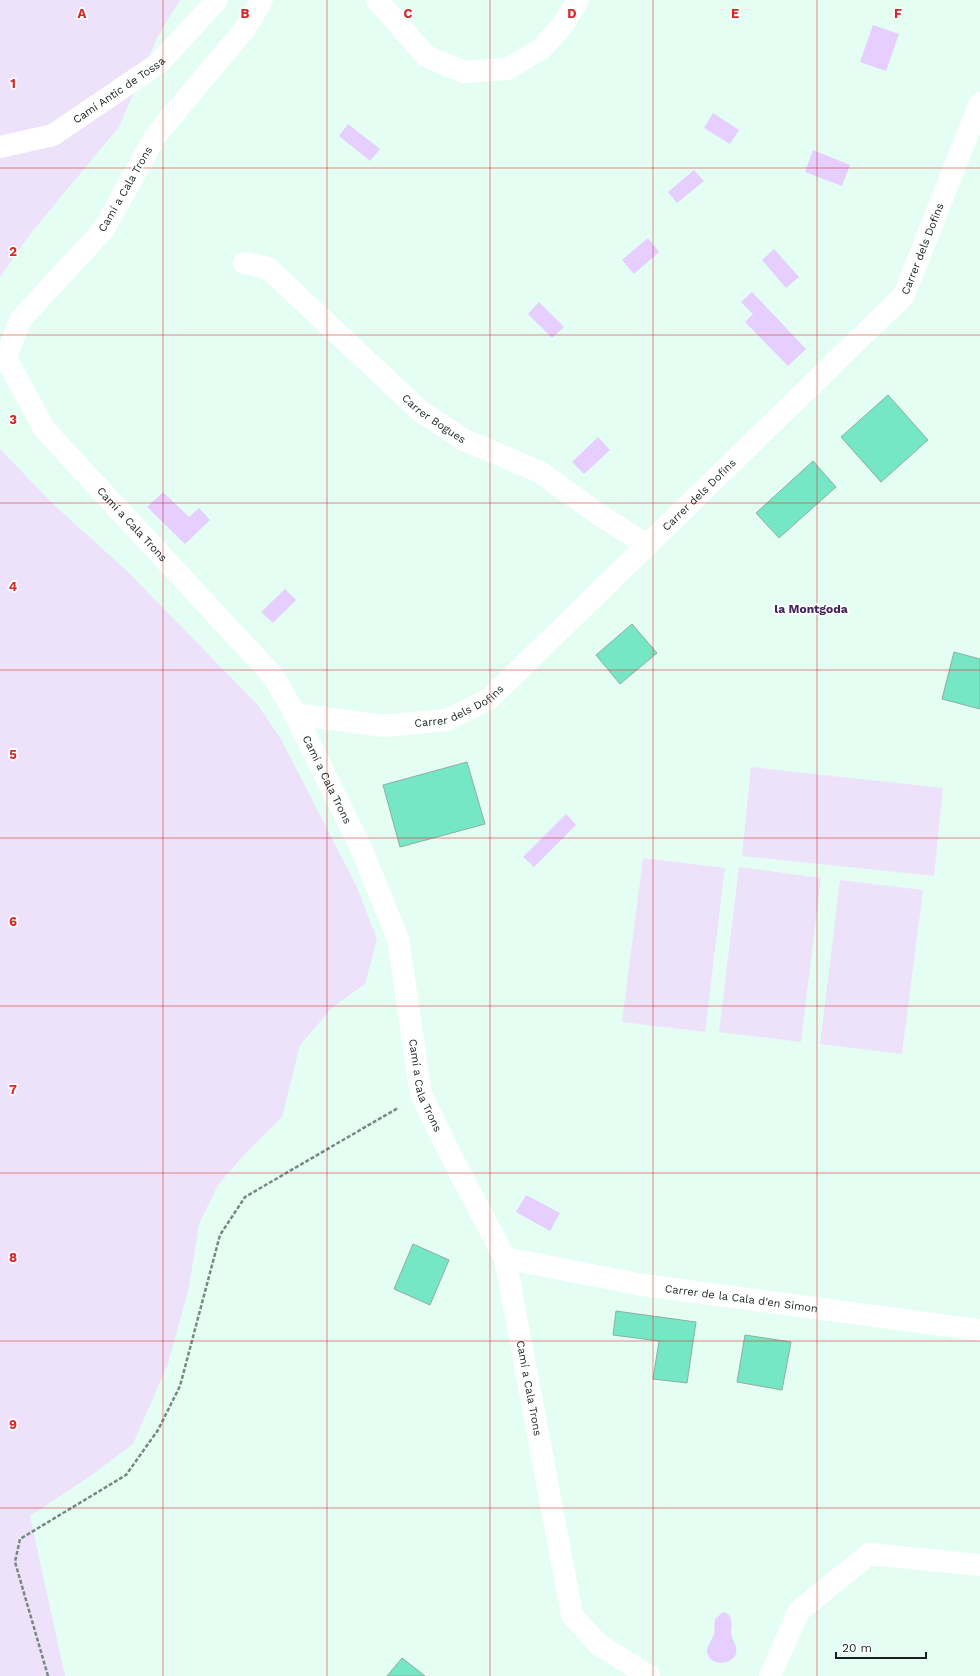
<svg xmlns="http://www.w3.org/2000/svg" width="980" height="1676" font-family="'Work Sans',sans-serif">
<rect width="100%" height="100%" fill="#e5fef4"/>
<!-- green -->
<path fill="#eee2fa" d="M0,0H180L158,36L119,127L31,233L0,277Z
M0,449L55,506L126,570L257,704L281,739L340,854L356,885L377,939L365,984L332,1008L300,1045L282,1117L245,1154L218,1185L199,1224L189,1287L168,1364L133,1444L89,1477L30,1516L65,1676H0Z
M751,767L943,788L934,876L742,856Z
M643,858L725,868L705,1032L622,1022Z
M739,867L821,878L801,1042L719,1032Z
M840,880L923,890L902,1054L820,1044Z"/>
<!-- water -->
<path fill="#e6cefe" d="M873,25L899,34L886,71L860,62Z
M713,113L739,130L730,144L704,128Z
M348,124L380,149L370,161L339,136Z
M813,150L850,165L842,186L805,172Z
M694,170L704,181L677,203L668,192Z
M648,238L659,252L634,274L622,260Z
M774,249L799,277L786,288L762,260Z
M752,292L806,349L788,366L745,322L753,314L741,302Z
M539,302L564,327L552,338L528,314Z
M598,437L610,450L584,474L572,462Z
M163,492L189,517L199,508L210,520L185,544L147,507Z
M285,589L296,600L273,623L261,612Z
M566,814L576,825L534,867L523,857Z
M526,1195L560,1213L550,1231L516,1212Z
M723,1612C726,1613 729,1614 730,1617C733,1622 731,1628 731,1633C732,1640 738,1646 736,1654C731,1666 709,1666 707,1652C707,1645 712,1641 714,1634C715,1630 714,1624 715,1619Z"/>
<!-- building -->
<path fill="#75e7c4" stroke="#90ada2" d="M888,395L928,440L881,482L841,437Z
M813,461L836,487L779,538L756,513Z
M632,624L657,653L620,684L596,655Z
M954,652L980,659V709L942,699Z
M467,762L485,824L400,847L383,785Z
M413,1244L449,1260L430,1305L394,1289Z
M616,1311L696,1322L687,1383L653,1379L659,1341L613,1335Z
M745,1335L791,1342L782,1390L737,1382Z
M402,1658L425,1676H387Z"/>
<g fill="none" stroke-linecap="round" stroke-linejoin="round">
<!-- path -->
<path stroke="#778881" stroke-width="2.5" stroke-dasharray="4 2" stroke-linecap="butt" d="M48,1676L15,1562L20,1539L126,1475L158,1430L180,1386L220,1235L245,1197L398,1108"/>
<!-- street -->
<g stroke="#fff" stroke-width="22">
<path id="s1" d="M262,0L244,30L156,135L104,229L20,320L6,358L45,430L274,677L295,714L361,848L398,939L421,1094L453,1160L505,1258L572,1615L598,1644L649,1676"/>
<path d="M377,0L426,56L464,72L507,69L541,49L562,26L578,0"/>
<path id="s2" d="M0,147L53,135L159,63L217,0"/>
<path id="s3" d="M244,263L268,268L419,410L464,440L540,472L598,514L647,545"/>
<path id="s4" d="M295,714L384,726L447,720L489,699L904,295L980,103"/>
<path id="s5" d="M505,1258L643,1285L980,1330"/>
<path d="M770,1676L799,1611L869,1554L980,1565"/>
</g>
</g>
<!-- grid -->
<path fill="none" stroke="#d62828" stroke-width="1" stroke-opacity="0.55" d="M163,0V1676M327,0V1676M490,0V1676M653,0V1676M817,0V1676M0,168H980M0,335H980M0,503H980M0,670H980M0,838H980M0,1006H980M0,1173H980M0,1341H980M0,1508H980"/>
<g text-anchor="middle" stroke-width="3.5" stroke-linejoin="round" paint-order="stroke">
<!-- street labels -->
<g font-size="11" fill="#17221e" stroke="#fff">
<text dy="4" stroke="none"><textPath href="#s2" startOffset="134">Camí Antic de Tossa</textPath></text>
<text transform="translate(125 189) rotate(-60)" y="4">Camí a Cala Trons</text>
<text dy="4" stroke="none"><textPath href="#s4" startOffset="829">Carrer dels Dofins</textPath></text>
<text dy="4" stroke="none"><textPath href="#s3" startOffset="249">Carrer Bogues</textPath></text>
<text dy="4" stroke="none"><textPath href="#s4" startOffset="493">Carrer dels Dofins</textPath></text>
<text dy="4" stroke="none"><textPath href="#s1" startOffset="654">Camí a Cala Trons</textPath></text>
<text dy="4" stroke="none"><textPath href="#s4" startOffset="169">Carrer dels Dofins</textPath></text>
<text dy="4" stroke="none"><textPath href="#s1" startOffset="978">Camí a Cala Trons</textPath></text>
<text dy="4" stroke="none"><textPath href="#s1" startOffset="1302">Camí a Cala Trons</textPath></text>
<text dy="4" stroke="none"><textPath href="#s5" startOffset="240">Carrer de la Cala d'en Simon</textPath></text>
<text dy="4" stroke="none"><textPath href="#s1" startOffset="1626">Camí a Cala Trons</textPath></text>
</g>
<!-- neighbourhood labels -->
<g font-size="12" font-weight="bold" fill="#43235c" stroke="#fff">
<text x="811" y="613">la Montgoda</text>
</g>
</g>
<g font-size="13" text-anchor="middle" font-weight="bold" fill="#d62828" stroke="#fff" stroke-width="3.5" stroke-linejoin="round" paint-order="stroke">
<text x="82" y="18">A</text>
<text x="245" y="18">B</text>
<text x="408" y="18">C</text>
<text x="572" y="18">D</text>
<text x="735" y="18">E</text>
<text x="898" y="18">F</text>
<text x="13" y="88">1</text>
<text x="13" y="256">2</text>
<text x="13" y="424">3</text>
<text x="13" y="591">4</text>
<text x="13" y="759">5</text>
<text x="13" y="926">6</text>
<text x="13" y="1094">7</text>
<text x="13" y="1262">8</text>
<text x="13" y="1429">9</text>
</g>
<!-- scale -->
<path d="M836 1652v6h90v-6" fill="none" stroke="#17221e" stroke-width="2"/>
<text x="842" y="1652" font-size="12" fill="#17221e" stroke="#ffffff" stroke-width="3" paint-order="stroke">20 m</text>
</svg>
